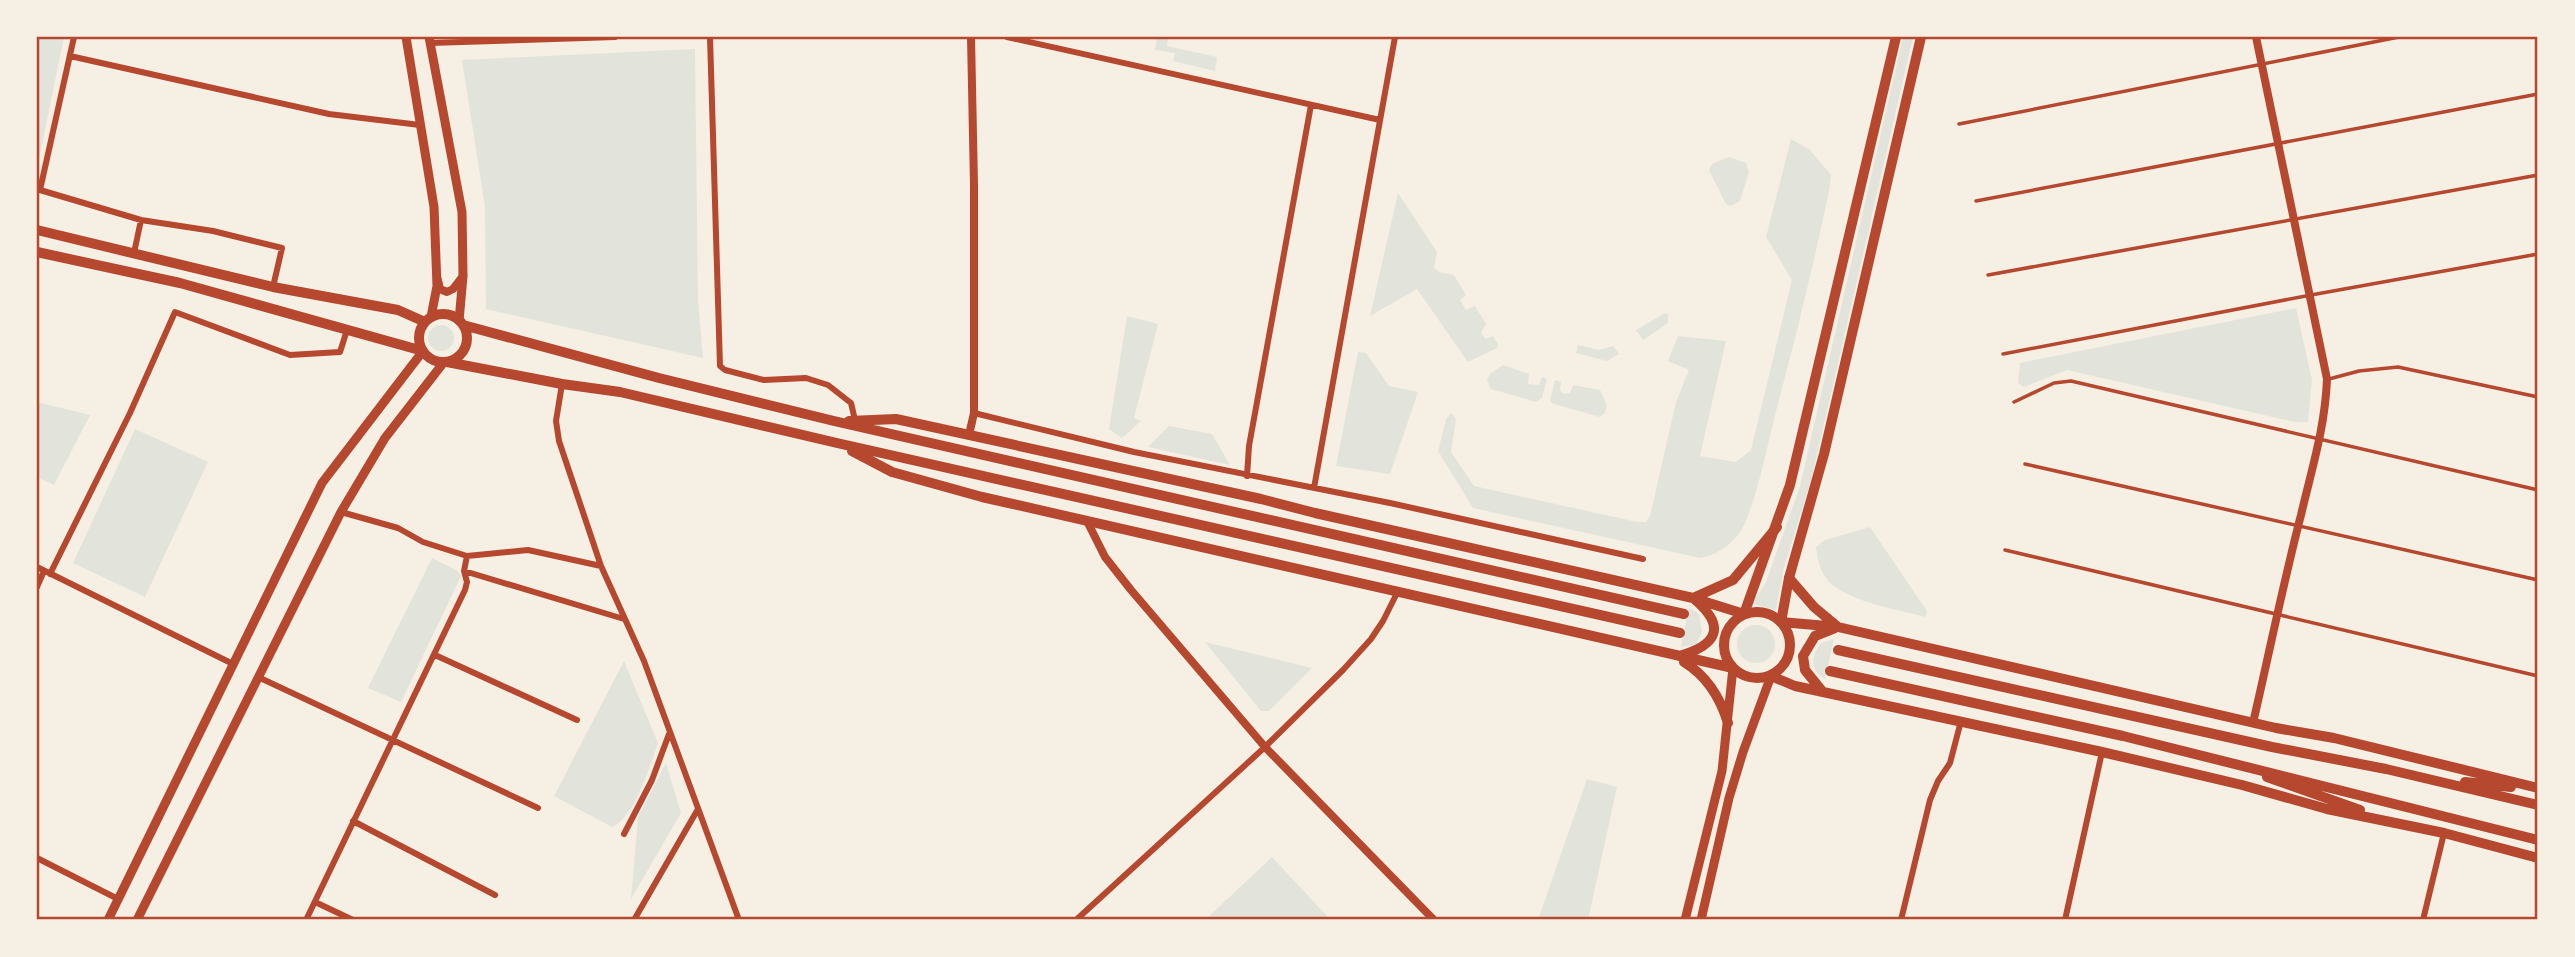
<svg xmlns="http://www.w3.org/2000/svg" width="2575" height="957" font-family="'Archivo Narrow',sans-serif">
<rect width="100%" height="100%" fill="#f6efe4"/>
<!-- green -->
<path fill="#e2e4dc" d="M37,37H64L37,169Z
M1157,37H1168L1167,46L1217,57L1215,71L1173,61L1175,53L1155,50Z
M1903,37H1913L1811,481L1784,567L1776,610L1752,604L1766,582L1800,486Z
M695,49L698,300L703,358L486,309L485,207L462,60Z
M1791,139L1809,149L1831,175L1829,192C1813,267 1795,341 1775,415C1767,448 1758,493 1745,523C1737,541 1719,555 1700,558L1473,508L1438,451L1446,419L1451,413L1456,419L1451,452L1474,486L1637,522H1646L1650,516L1676,402L1689,370L1668,361L1678,336L1726,341L1700,456L1736,462L1751,450L1792,280L1766,237Z
M1729,157L1746,163L1749,172L1740,201L1731,206L1726,204L1709,170L1712,164Z
M1398,193L1437,252L1434,268L1440,272L1454,275L1466,295L1460,300L1466,310L1475,306L1486,324L1481,333L1486,339L1493,336L1498,344L1497,348L1468,362L1417,289L1370,316Z
M2296,308L2312,380L2308,422H2295L2067,370L2024,387L2018,383L2020,363Z
M1665,313L1668,314V323L1643,340L1636,330Z
M1127,316L1158,324L1134,418L1141,421L1122,438L1109,429Z
M428 338a13 13 0 1 1 26 0a13 13 0 1 1-26 0Z
M1578,345L1599,350L1613,346L1619,354L1607,361L1576,353Z
M1358,352L1366,353L1389,386L1418,392L1390,474L1336,466Z
M1503,365L1529,374L1528,384L1539,385L1542,377L1547,379L1542,398L1536,402L1491,389L1487,380L1490,374Z
M1555,380L1561,382L1560,390L1564,394L1570,393L1573,385L1600,390L1607,405L1605,413L1600,417L1554,404L1550,401Z
M37,402L90,415L54,485L37,477Z
M1169,426L1212,434L1230,465L1148,447Z
M135,429L208,462L145,597L73,563Z
M1870,527L1927,611L1926,617C1900,610 1842,601 1826,578C1819,569 1818,559 1816,547L1825,540Z
M432,558L458,571L461,576L401,702L368,688Z
M1689,608L1699,614L1702,632L1696,644L1681,647Z
M1737 644a19 19 0 1 1 38 0a19 19 0 1 1-38 0Z
M1834,639L1825,679C1809,670 1811,656 1821,643Z
M1205,642L1312,668L1269,711H1261Z
M624,661L658,743C651,764 634,819 612,827L554,796Z
M666,763L681,813L631,899L638,817Z
M1587,779L1617,787L1588,920H1538Z
M1272,857L1328,917L1324,920H1205Z"/>
<g fill="none" stroke-linecap="round" stroke-linejoin="round">
<!-- service -->
<path stroke="#b5482f" stroke-width="3.5" d="M1959,124L2399,37
M1976,201L2538,94
M1988,275L2538,175
M2003,354L2311,295L2538,254
M2329,379L2359,371L2398,367L2538,397
M2014,402L2054,383L2071,381L2538,490
M2025,464L2538,580
M2005,550L2538,676"/>
<!-- minor -->
<path stroke="#b5482f" stroke-width="6" d="M74,37L40,190L141,220L213,231L282,248L273,287
M710,37L720,366L725,370L764,380L806,378L828,385L851,403L855,420
M1007,37L1380,120
M430,43L615,37
M70,56L329,114L420,125
M134,253L141,220
M562,384L556,421L559,441L601,566L644,661L739,920
M974,413L1134,452L1390,503L1643,559
M1247,476L1249,446L1311,105
M1314,488L1395,37
M341,512L398,528L423,542L467,556L528,550L601,566
M37,567L233,664
M464,571L624,619
M50,574L130,413L175,312L290,355L340,352L347,330
M37,587L44,571
M435,655L577,720
M258,677L538,808
M353,821L495,895
M624,834L652,780L669,734
M37,858L118,899
M315,902L353,920
M306,920L465,590L467,582L464,571L467,556
M634,920L698,809
M1076,920L1265,747L1343,670L1371,639L1383,621L1398,591
M1901,920L1930,800L1938,781L1950,763L1961,721
M2065,920L2102,752
M2423,920L2444,833"/>
<!-- tertiary -->
<path stroke="#b5482f" stroke-width="8" d="M438,280L440,289L447,292L453,289L463,276
M969,435L974,413V185L971,37
M1087,521L1105,557L1131,590L1265,747L1434,920
M2253,723C2269,654 2283,584 2301,515C2312,468 2325,428 2327,379L2256,37"/>
<!-- secondary -->
<path stroke="#b5482f" stroke-width="9" d="M406,37L434,207L437,286L431,317
M429,37L462,212L463,276L459,321
M108,920L322,483L423,351
M137,920L341,512L385,438L444,362
M1685,920L1722,771L1733,668
M1701,920L1729,798L1743,752L1771,676"/>
<!-- primary -->
<path stroke="#b5482f" stroke-width="10" d="M1744,614L1790,485L1896,37
M1781,622L1789,578L1824,454L1921,37"/>
<!-- trunk -->
<path stroke="#b5482f" stroke-width="10" d="M37,230L273,287L398,310L425,322
M37,252L180,283L423,351
M419 338a24 24 0 1 1 48 0a24 24 0 1 1-48 0Z
M463,325L659,378L834,421L1684,614
M447,362L562,384L620,392L837,443L1680,633
M849,421L896,419L1261,499L1315,513L1693,598L1744,614
M852,451L892,472L982,497L1733,668
M1789,578L1814,607L1838,627
M1724 645a33 33 0 1 1 66 0a33 33 0 1 1-66 0Z
M1781,622L1838,627L2276,728L2334,738L2538,788
M1838,650L2272,747L2386,769L2538,805
M1679,656C1718,645 1727,626 1693,598L1733,580L1777,527
M1684,662C1707,676 1720,697 1728,723
M1830,671L2123,736L2538,840
M1771,676L1795,686L2102,752L2242,785L2327,809L2444,833L2538,858
M1822,691L1805,670L1803,656L1815,636L1835,628
M2267,777L2360,810
M2465,782L2511,787"/>
</g>
<!-- border -->
<rect width="2575" height="957" fill="none" stroke="#f6efe4" stroke-width="77"/>
<rect x="38" y="38" width="2498" height="880" fill="none" stroke="#b5482f" stroke-width="2.5"/>
</svg>
